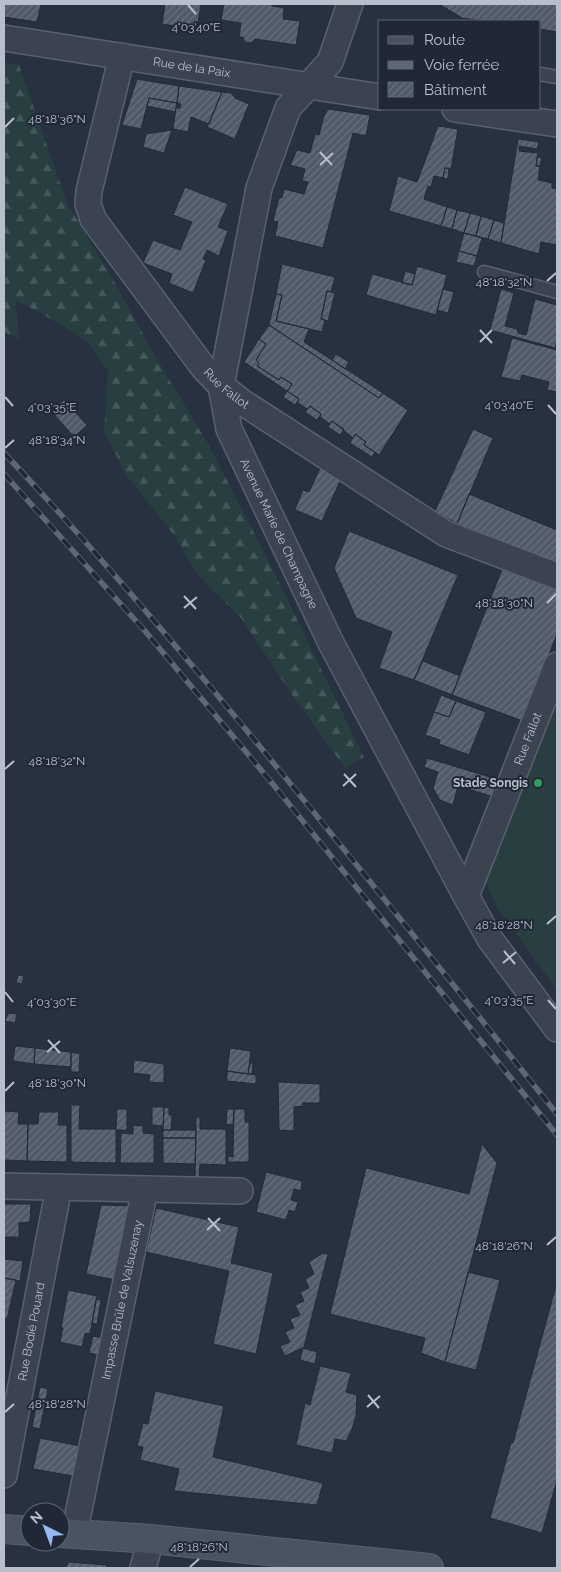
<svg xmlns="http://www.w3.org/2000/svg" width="561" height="1572" font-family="Raleway,sans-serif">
<defs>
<pattern id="forest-firs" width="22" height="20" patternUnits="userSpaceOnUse" patternTransform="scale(1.25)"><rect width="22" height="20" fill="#293e41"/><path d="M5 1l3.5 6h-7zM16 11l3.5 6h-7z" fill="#46585b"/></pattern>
<pattern id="building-hatch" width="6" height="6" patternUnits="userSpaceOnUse" patternTransform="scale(1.25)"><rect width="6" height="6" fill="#515a6a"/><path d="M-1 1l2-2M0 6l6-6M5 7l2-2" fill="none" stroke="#68707e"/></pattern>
</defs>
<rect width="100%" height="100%" fill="#273140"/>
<!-- forest -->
<path fill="url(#forest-firs)" d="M4,62L19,65L67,203L114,281L155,356L207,442L270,564L364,757L345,768L295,699L241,618L198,575L174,535L127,476L104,431L108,371L89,343L41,313L15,300L19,339L4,332Z"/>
<!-- pitch -->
<path fill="#293e41" d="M551,698L557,700V990L496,906L487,885L486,866Z"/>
<!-- building -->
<path fill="url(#building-hatch)" stroke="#222a37" d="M4,4H41L37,22L4,17Z
M165,4H201L197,29L162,24Z
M224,4H267L272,5V6L284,8L283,19L300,21L296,45L255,39L251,43L245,42L243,37H239L241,23L221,20Z
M439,4H557V32L540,29V21H484L462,18Z
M137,79L179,86L177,103L149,98L141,129L122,125Z
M179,86L222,92L209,124L191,117L188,132L173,129L176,108H180L181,104L177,103Z
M222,92L231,93L235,98L249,104L235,139L207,127Z
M149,98L177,103L175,112L147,106Z
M328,109L370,115L366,136L353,133L323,248L275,236L278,222L273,221L279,198H282L284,189L304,194L308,182L302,181L305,169L290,165L297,150L310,153L315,134L319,135L324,116Z
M438,126L458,129L451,169L445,168L443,178L434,176L431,187L428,186L424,199L447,207L441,226L389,211L398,176L417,182Z
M172,130L164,153L143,147L146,134Z
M518,139L539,142L537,149L519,146V151L538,153L536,166H540L538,180L552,183V188L557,189V245L541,242L539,254L501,243Z
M537,157L542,158L540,166H536Z
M445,168H449L448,179L443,178Z
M185,187L228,204L218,227L228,231L219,256L207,250L203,259L206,260L193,293L169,283L172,274L143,263L153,240L180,250L192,222L173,215Z
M447,207L457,210L452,229L441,226Z
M457,210L470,213L464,233L452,229Z
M470,213L481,216L476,236L464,233Z
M481,216L494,220L488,239L476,236Z
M494,220L504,223L501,243L488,239Z
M464,233L482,238L477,256L459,251Z
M459,251L477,256L474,266L456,262Z
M282,264L335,277L331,292L327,291L321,319L325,320L322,332L276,321L282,295L276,294Z
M417,266L447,275L436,315L366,295L372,274L412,285Z
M405,271L415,274L412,285L402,283Z
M443,289L454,292L448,313L437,310Z
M501,289L514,293L505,326L517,329L518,333L526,335L535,299L557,305V340L555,348L490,330Z
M327,291L335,293L328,321L321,319Z
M276,294L282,295L276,321L309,329L304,342L383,393L379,398L269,325Z
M269,325L379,398L383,393L408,410L379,455L364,445L366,442L355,434L353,438L332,421L330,424L320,417L321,414L310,406L307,409L297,402L299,399L287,391L292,384L281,377L279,380L257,366L259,363L256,360L266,344L259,339Z
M512,338L557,350V392L547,390L549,382L522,375L520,381L501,377Z
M259,339L266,344L256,360L259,363L257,366L279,380L281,377L292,384L287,391L244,362Z
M336,354L349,362L345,369L332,360Z
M287,391L299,399L295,405L283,397Z
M64,400L87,425L74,437L51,411Z
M310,406L321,414L317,420L305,412Z
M332,421L344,429L340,435L328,427Z
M473,429L493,438L457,524L435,511Z
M355,434L366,442L364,445L375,452L372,457L350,443Z
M321,466L341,479L322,521L293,509H295L303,490L309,492Z
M469,494L557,530V564L457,524Z
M349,531L458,575L414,680L379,668L392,632L356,618L334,568Z
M503,567L557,589V634L523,721L452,695Z
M423,661L460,676L452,695L414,680Z
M441,695L456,701L449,717L434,712Z
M456,701L486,712L469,755L439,744L440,740L425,735L434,712L449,717Z
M427,758L500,780L494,797L458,786L453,805L440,800L433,788L438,772L424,767Z
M18,975L24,976L22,984L16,983Z
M8,1013L17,1014L15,1023L5,1021Z
M15,1046L35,1048L34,1064L13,1061Z
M35,1048L71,1052V1067L34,1064Z
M230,1048L251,1051L248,1074L227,1071Z
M71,1052L80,1054L79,1072H71Z
M134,1060L164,1064V1083L149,1082L150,1075L133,1073Z
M250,1063H253L252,1074H248Z
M227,1071L256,1075V1084L227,1081Z
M278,1082L320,1084V1103H303V1106L294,1107V1131L279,1130Z
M71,1105H80L79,1129H116V1163L71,1162Z
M152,1107H164L163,1126L152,1125Z
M164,1107L169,1108V1115H172L171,1130H163Z
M117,1109H127V1130H116Z
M227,1109H234L233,1125L226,1124Z
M234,1109H245V1122H249V1162H228V1156L233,1157Z
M4,1111L19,1112L18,1124H28L27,1161L4,1160Z
M39,1112H59L58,1125H67V1162L27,1161L28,1124H38Z
M196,1117H200V1129H226V1165L200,1164L199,1177L195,1176Z
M133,1125L143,1126V1133L154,1134V1163H120L121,1133L133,1134Z
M163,1130H196V1138H163Z
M163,1138H196L195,1164L163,1163Z
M482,1144L497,1163L445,1362L421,1353L425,1338L330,1314L366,1168L469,1194Z
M266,1172L302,1181L301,1191L294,1189L291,1200L298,1202L295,1212L289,1210L286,1220L256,1212Z
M4,1204H31L30,1222L19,1223V1237H4Z
M101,1205L132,1206L116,1280L86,1274Z
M156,1208L239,1227L231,1263L273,1273L256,1354L213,1344L229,1271L146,1252Z
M323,1253L328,1254L304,1347L285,1356L280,1346L290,1342L285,1332L294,1328L290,1319L300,1315L295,1305L304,1301L300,1292L309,1288L305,1279L314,1274L309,1262Z
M4,1259L23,1261L20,1281L4,1278Z
M468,1272L500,1280L476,1370L445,1362Z
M4,1278L16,1280L7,1319L4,1318Z
M557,1282V1480L542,1533L490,1518L511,1443H513Z
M68,1290L97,1296L90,1334L85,1333L82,1347L60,1342L63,1328H61Z
M96,1299L101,1300L97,1324L92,1323Z
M93,1336L103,1338L99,1355L89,1353Z
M303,1348L317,1352L315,1364L300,1360Z
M320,1366L351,1373L346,1392L357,1395L356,1416L352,1429L346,1441L335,1439L332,1453L296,1445L305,1403L310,1405Z
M40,1387L48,1389L40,1429L32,1427Z
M155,1391L224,1406L213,1457L323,1483L317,1505L174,1491L179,1469L140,1460L143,1447L137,1446L143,1423L148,1424Z
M40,1438L80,1446L73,1476L33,1469Z
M68,1562L107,1565L106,1568H66Z"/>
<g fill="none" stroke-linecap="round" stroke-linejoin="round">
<!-- lane casing -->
<g stroke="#59616d" stroke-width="15">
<path id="lane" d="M540,74L557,77
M484,272L557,292"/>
</g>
<!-- street casing -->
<g stroke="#59616d" stroke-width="28">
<g id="street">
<path id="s1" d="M350,4L330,62L288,108L259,188L221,386L229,429L331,643L466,896L490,939L557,1029"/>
<path id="s2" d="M4,38L380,97"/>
<path id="s3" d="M122,56L89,191L88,204L93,219L203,367L221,386L242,402L446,534L557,576"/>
<path d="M455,109L557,124"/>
<path id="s4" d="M466,896L557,665"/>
<path d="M4,1186L240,1191"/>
<path id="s5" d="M4,1475L59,1187"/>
<path id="s6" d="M74,1534L145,1189"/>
<path d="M143,1568L151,1539"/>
</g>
</g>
<!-- secondary casing -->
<g stroke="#59616d" stroke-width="30">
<path id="secondary" d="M4,1529L30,1531
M60,1533L151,1539L429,1568"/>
</g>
<!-- lane -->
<use href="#lane" stroke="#3b4350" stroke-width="12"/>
<!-- street -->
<use href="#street" stroke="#3b4350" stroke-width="25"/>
<!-- secondary -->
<use href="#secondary" stroke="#4a5362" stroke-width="28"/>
<!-- rail casing -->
<g stroke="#5e6776" stroke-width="5.5">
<path id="rail" d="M4,453C77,530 145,610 213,690C330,830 443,972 557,1114
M4,474L145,631L272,783L557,1135"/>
</g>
<!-- rail -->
<use href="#rail" stroke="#202835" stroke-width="4" stroke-dasharray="11" stroke-linecap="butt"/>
</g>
<!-- ticks -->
<path fill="none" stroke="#b8bfca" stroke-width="2" d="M188,5L196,14M5,127L14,118M320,152L332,165M320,165L333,153M547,281L556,273M480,330L492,343M480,342L492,330M5,397L13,406M548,405L556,414M5,448L14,440M184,596L196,609M547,603L556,594M184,608L197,597M5,769L14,761M344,774L356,787M343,786L356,774M547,924L556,916M504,951L515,964M503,963L516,952M5,992L13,1002M548,1000L556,1009M48,1040L60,1053M47,1052L60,1041M5,1091L14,1082M208,1218L220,1231M207,1230L220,1218M547,1245L556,1237M368,1395L379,1408M367,1407L380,1396M5,1412L14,1404M190,1567L199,1559"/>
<!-- markers -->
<circle fill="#2e9e5b" stroke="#202835" stroke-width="2" cx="538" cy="783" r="5"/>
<g text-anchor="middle" stroke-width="4" stroke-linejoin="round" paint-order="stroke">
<!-- street labels -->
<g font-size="12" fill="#b8bfca" stroke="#202835">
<text dy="4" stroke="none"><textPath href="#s2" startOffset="190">Rue de la Paix</textPath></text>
<text dy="4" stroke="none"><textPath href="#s3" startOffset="384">Rue Fallot</textPath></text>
<text dy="4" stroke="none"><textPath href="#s1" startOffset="570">Avenue Marie de Champagne</textPath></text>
<text dy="4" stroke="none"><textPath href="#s4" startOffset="169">Rue Fallot</textPath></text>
<text dy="4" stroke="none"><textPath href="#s6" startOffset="239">Impasse Brûle de Valsuzenay</textPath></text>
<text dy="4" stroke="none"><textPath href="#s5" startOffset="146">Rue Bodié Pouard</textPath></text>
</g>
<!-- poi labels -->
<g font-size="12" font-weight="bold" fill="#b8bfca" stroke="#202835" text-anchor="end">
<text x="528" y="787">Stade Songis</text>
</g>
</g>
<g font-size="12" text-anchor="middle" fill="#b8bfca" stroke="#202835" stroke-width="4" stroke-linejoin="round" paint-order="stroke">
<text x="196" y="31">4°03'40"E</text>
<text x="57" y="123">48°18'36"N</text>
<text x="504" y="286">48°18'32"N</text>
<text x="509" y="409">4°03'40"E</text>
<text x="52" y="411">4°03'35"E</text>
<text x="57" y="444">48°18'34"N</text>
<text x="504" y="607">48°18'30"N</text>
<text x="57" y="765">48°18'32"N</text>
<text x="504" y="929">48°18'28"N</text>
<text x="509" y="1004">4°03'35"E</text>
<text x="52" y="1006">4°03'30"E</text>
<text x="57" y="1087">48°18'30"N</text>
<text x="504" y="1250">48°18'26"N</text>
<text x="57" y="1408">48°18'28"N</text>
<text x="199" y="1551">48°18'26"N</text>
</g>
<!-- border -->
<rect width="561" height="1572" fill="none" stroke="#b8bfca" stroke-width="10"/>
<!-- legend -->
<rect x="378" y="20" width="162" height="90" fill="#202835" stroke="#5d6471"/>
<rect x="388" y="36" width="25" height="8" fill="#4a5362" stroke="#5d6471"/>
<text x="424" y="45" font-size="15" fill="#b8bfca">Route</text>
<rect x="388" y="61" width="25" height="8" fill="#5e6776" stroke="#5d6471"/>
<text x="424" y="70" font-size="15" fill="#b8bfca">Voie ferrée</text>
<rect x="388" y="82" width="25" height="15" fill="url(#building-hatch)" stroke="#5d6471"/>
<text x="424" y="95" font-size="15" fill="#b8bfca">Bâtiment</text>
<!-- north arrow -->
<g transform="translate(45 1527) rotate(318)"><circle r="24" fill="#202835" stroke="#5d6471"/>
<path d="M0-4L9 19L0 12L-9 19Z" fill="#94b8f3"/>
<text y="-8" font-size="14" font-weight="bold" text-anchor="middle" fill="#b8bfca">N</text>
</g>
</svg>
